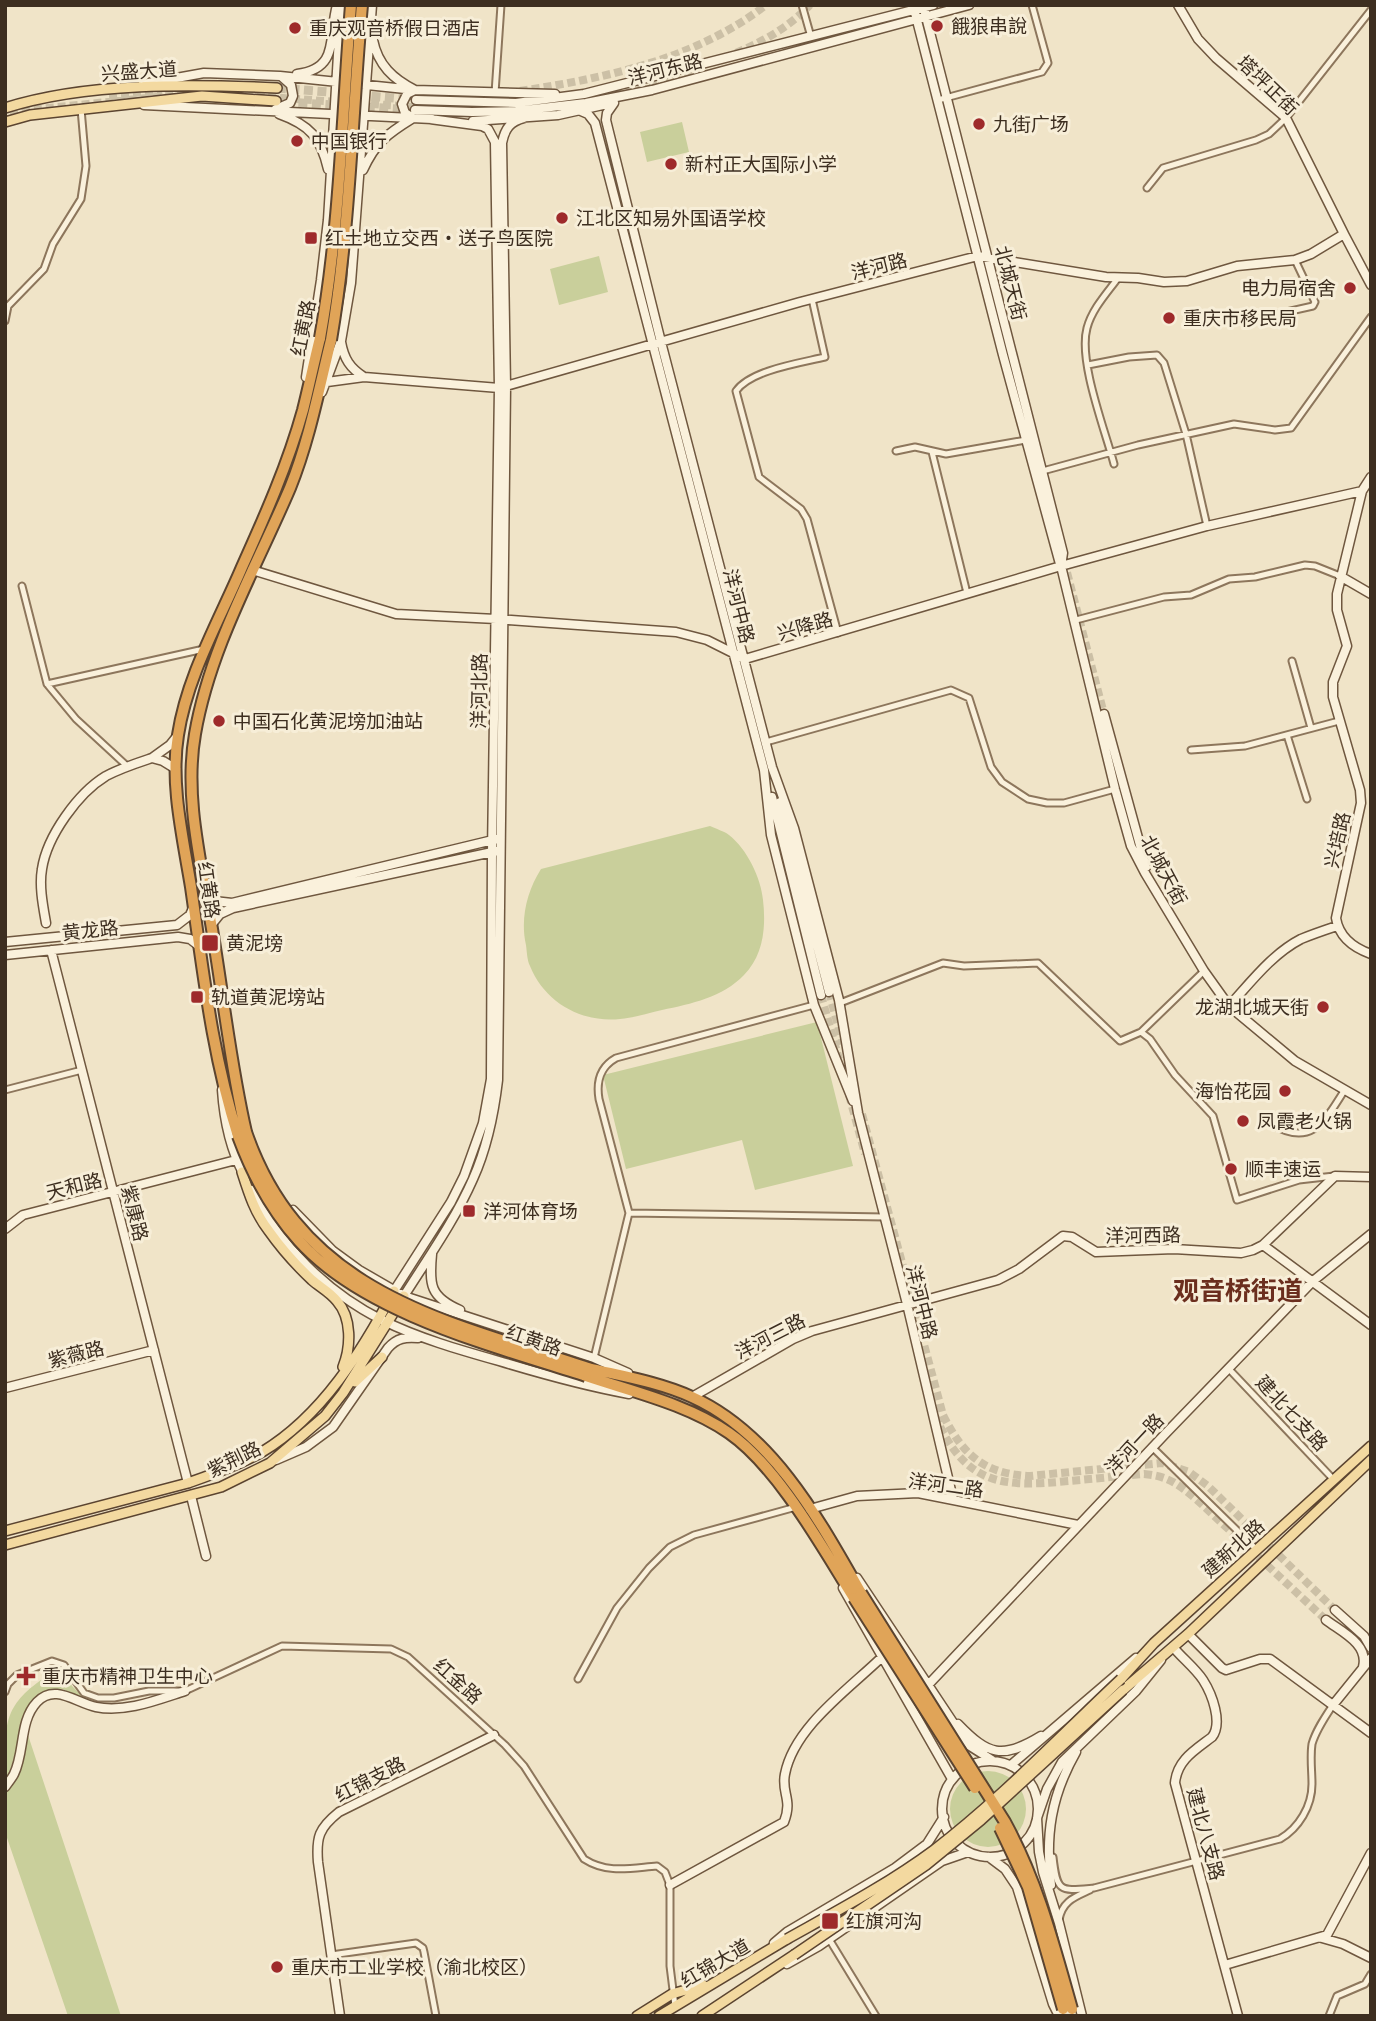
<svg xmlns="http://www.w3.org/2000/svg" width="1376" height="2021" font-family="'Roboto Serif','Noto Sans SC',serif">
<rect width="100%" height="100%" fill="#f0e4c8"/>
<!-- green -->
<path fill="#c9cf9b" d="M682,122L689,152L647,162L640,132Z
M599,256L608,292L559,305L550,269Z
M710,826C716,829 724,831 729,835C747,849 761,878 763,900C766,926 764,955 744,975C723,997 691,1004 662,1010C648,1013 634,1018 620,1019C582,1023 545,1003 530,966C527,960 527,952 526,945C520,919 527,891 541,869Z
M817,1022L853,1166L755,1190L742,1140L626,1169L603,1075Z
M55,1671L64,1672L72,1686L82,1696L80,1700L63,1689C58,1690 51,1690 47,1691C17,1703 21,1757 5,1780C5,1722 1,1704 55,1671Z
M27,1732L121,2016H68L5,1832V1794L18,1776Z
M950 1809a38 38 0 1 1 76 0a38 38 0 1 1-76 0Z"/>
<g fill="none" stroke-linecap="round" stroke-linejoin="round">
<!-- secondary-tunnel -->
<path stroke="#ccc0a6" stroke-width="8" stroke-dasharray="8 4" stroke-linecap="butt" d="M919,5L938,78
M736,53C764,41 789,27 810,5
M245,91L274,93
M520,91C606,78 696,59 766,5
M109,96L162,90
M268,97L339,102
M454,99L490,95
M359,103L415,107L507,106
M531,105C587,99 645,89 698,68
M11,116L29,110L186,94
M1064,561L1104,714
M829,992L843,1044
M821,995L839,1059
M849,1095L865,1154
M862,1114L943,1415C963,1455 984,1474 1030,1476L1162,1463L1189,1472L1208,1486L1335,1610
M935,1416C965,1484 1000,1488 1068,1481C1093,1479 1118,1476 1144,1474C1168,1476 1178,1484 1196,1499L1326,1620"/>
<!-- primary-tunnel -->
<path stroke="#ccc0a6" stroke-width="9" stroke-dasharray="9 4.5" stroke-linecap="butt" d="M277,88L341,93
M358,95L416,100
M285,102L415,110"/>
<!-- street casing -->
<g stroke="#8d765c" stroke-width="9">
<path id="street" d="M802,5L811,37
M495,93L501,5
M938,100L1042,72L1048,63L1032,5
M1147,188L1163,168L1256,140L1269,134L1286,118L1371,10
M812,299L825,357C800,363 751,370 736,391L759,477L801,509L807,519L838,633
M1225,319H1255L1313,306L1315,302L1295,260
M5,321L8,306L44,269L53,244L81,199L86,166L81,109
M1088,365L1129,357L1157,355L1164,363L1186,434L1207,526
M896,451L915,447L946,454L1026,440
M932,452L967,593
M1114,464C1105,430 1078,361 1087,328C1092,309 1107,293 1118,278
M1039,472L1138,445L1234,424L1275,430L1291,428L1371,317
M22,586L47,684L76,719L127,766
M1076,620L1164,597L1191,595L1229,579L1255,577L1305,565L1315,566L1340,576
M1292,661L1311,728
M47,684L204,649
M1287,735L1307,799
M766,742L951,690L969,698L991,767L1002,782L1028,799L1047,803H1064L1115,789
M1191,750L1245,746L1339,721
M840,1003L943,963L964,966L1038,963L1120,1041L1141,1032L1204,971
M1141,1032L1150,1039L1175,1075L1213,1116L1237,1200L1299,1180L1334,1176
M5,1090L82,1070
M1268,1122C1309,1148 1323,1125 1344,1091
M629,1213L885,1217
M594,1358L629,1213L599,1099C596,1081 600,1067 616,1058L814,1005
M1228,1368L1334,1480
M1152,1447L1257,1550
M578,1679L617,1608L649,1568L670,1547L694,1535L796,1507
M5,1692L8,1684L17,1675L52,1661L64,1665L84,1693L98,1698H114L149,1691H185L282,1646L391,1649L408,1657L505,1745L524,1766L584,1859C607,1874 631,1868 657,1866L665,1872L670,1885V1966L675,2006
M1053,1857C1057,1893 1060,1891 1094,1888L1280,1839C1299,1828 1312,1806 1312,1784C1312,1771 1310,1757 1312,1744C1316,1730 1325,1717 1333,1705
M1059,1920C1062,1901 1075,1897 1090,1890
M829,1939L876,2016
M331,1955L416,1943L423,1948L424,1952L436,2016
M1329,2016L1337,1996L1365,1984L1371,1974"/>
</g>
<!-- secondary casing -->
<g stroke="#6f573f" stroke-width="11">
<path id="secondary" d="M913,5L1003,355L1060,564
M923,5L1063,553L1061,566L1115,789L1131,846L1145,873L1204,971L1229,1006L1295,1061L1371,1105
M1178,5L1198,39L1216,58L1286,118L1344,234
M297,74C340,69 328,37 337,5
M143,84L204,73L280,76L415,90L555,94
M416,100L516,103L584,94L933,5
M614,103L607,113L606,120L661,342L772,767L794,828L839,1000L858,1113L907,1304L953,1499
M144,105L432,119
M276,109L290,103L293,96L291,85L282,77
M415,110L472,112L516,111L586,103L652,90L969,5
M581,111L588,114L595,123L764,770L771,835L814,1005L853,1101
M279,114C310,125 321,138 328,169
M473,121L558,115L612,103
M363,170C376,142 387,134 413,118L405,113L402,104L407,94L415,90C393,79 378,65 373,40
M306,377L321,280L328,220L341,5
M364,377L499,388L800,302L978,256L1106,277L1138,278L1164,282L1187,281L1237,266L1295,260L1311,254L1344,234L1371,285
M327,382L364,377C350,368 344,359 341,342
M322,392L341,341L351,283L372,5
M1371,477L1362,491L1337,594V610L1347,646L1333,682V697L1360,790L1361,803L1336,918C1339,937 1354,948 1371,954
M252,570L396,614L496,619L676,632L707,640L745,659L1061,566L1207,526L1362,491
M1340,576L1371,594
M1104,714L1146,867
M176,769L163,761L152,758L170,745L178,735
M772,797L821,995
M780,802L829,992
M207,892L214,901L232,903L497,839
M46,923C43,906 39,886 42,869C47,836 78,793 106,776C121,768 137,763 152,758
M212,924L220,914L233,908L497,851
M5,942L177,925L190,915L193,908
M51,950L188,1483
M5,955L178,937L190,939L199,946
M1229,1006C1251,982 1272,954 1301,939C1313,934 1325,930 1337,926
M222,1090C224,1120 230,1149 244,1175
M251,1190C280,1245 326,1292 382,1320C418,1338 460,1350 499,1361C542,1374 585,1386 629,1394
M293,1210L333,1251L359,1270L404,1296L594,1358L628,1373
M5,1229L23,1215L236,1160
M1263,1245L1371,1325
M432,1254C429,1285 430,1297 460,1310
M394,1291L451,1202L464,1176L483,1123L491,1079L492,852L499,388L495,142L488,129L482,126L430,119
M404,1296C428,1258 455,1220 473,1179C487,1148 494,1114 498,1080L506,386L502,143C505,128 510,122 524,118
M5,1388L154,1350
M692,1397L793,1339L812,1331L998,1280L1019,1269L1063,1236L1072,1237L1096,1252L1174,1249L1241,1253L1253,1250L1263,1245L1335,1176L1371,1177
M276,1460L306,1447L333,1427L388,1348C397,1338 405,1337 418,1338
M191,1496L206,1556
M810,1509L857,1496L918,1493L1078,1525
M857,1578L962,1736L970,1746L992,1760
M843,1588L952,1779
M1335,1610L1364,1636L1371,1648
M1326,1620C1342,1632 1369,1644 1363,1667
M1188,1634L1222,1668L1226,1670L1260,1659H1270L1371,1733
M1173,1647C1182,1658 1195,1668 1203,1680C1212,1694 1223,1723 1212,1737C1195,1750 1177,1760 1175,1783L1238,2016
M928,1685L1167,1432L1313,1281L1371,1234
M1333,1705L1371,1658
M958,1724C988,1755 1002,1760 1041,1736
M942 1809a48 48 0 1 1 96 0a48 48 0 1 1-96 0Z
M1011,1765L1136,1658
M5,1787C8,1783 12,1778 14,1774C25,1752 19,1721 37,1702C55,1683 76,1703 96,1707C125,1713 157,1700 185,1691
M989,1857L1005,1869L1017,1887L1053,2004L1059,2016
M670,1885L784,1822C793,1799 781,1793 785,1774C794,1727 849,1689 882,1657
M1051,1885C1045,1835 1051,1796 1076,1752
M1322,1938L1343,1944L1371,1958
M774,1943L787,1932L895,1868L927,1844L944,1817
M787,1964L819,1946L942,1861L968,1852
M1225,1965L1327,1935L1371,1853
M340,2016L318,1862C316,1837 319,1828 339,1812L494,1735
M1082,2016L1059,1923L1043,1872L1039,1852L1037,1818L1047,1789L1062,1762L1136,1691L1161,1660"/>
</g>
<!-- primary casing -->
<g stroke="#5b4430" stroke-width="12">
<path id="primary" d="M5,108C87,82 192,84 277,88
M5,122L30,115L202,96L276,101
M242,1172C249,1194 255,1213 269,1231C281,1248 296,1265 312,1280C320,1287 330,1292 337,1301C352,1318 351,1347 343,1367
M355,1382L382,1357
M5,1531L188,1483C213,1474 239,1465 262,1452C322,1416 362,1351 394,1291
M5,1545L221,1487L270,1463L325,1416L343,1393L404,1296
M1121,1679L1154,1643L1371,1446
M1123,1690L1188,1634L1371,1460
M637,2016L672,1994L703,1985
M659,2016L787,1939
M702,2016L794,1955"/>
</g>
<!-- highway casing -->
<g stroke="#5b4430" stroke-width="14">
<path id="highway" d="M246,1132C230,1063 223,993 211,923C201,862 184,796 195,734C210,647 256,568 290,488C309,441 319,389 331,340
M238,1136C212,1055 203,970 191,887C183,838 170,784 178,735C187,676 219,621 242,567C265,516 288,464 303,410C309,386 314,362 320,338
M588,1368C622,1376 659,1382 692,1397C772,1433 819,1519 861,1593
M586,1376C633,1392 687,1404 729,1433C778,1467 822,1547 854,1598"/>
</g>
<!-- street -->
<use href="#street" stroke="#faf1dc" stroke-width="5"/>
<!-- secondary -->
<use href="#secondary" stroke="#faf1dc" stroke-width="8"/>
<!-- primary -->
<use href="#primary" stroke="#f3d9a0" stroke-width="9"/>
<!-- highway -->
<use href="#highway" stroke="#e0a458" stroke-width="10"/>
<!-- primary-bridge casing -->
<g stroke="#5b4430" stroke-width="12" stroke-linecap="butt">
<path id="primary-bridge" d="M787,1939C837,1911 888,1884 934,1850C1001,1799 1060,1736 1121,1679
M794,1955L926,1865L981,1820L1123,1690"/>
</g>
<!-- highway-bridge casing -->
<g stroke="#5b4430" stroke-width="14" stroke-linecap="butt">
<path id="highway-bridge" d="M320,338C340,228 342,116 351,5
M331,340C350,229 352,117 362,5
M246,1132C302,1294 443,1320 588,1368
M238,1136C252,1174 272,1211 299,1241C365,1314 494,1346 586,1376
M861,1593L1005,1822C1038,1883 1053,1942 1072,2009
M854,1598L975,1788
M1000,1828L1028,1887L1063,2009"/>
</g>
<!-- primary-bridge -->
<use href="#primary-bridge" stroke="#f3d9a0" stroke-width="9"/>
<!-- highway-bridge -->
<use href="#highway-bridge" stroke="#e0a458" stroke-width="10"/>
</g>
<!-- markers -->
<g fill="#9e2a2b" stroke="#f7eed8" stroke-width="2.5">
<circle cx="937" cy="26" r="7"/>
<circle cx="295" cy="28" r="7"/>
<circle cx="979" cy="124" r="7"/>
<circle cx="297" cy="141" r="7"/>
<circle cx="671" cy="164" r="7"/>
<circle cx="562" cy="218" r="7"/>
<rect x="304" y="231" width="14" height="14" rx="3.5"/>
<circle cx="1350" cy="288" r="7"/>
<circle cx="1169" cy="318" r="7"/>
<circle cx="219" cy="721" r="7"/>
<rect x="201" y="934" width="18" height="18" rx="3.5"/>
<rect x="190" y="990" width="14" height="14" rx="3.5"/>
<circle cx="1323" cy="1007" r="7"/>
<circle cx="1285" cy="1091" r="7"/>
<circle cx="1243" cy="1121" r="7"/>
<circle cx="1231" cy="1169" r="7"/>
<rect x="462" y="1204" width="14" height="14" rx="3.5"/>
<path d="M22.5 1665.5h7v7h7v7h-7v7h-7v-7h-7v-7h7z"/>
<rect x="821" y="1912" width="18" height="18" rx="3.5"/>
<circle cx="277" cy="1967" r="7"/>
</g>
<g text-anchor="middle" stroke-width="6" stroke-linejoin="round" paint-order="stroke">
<!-- poi labels -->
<g font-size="19" fill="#3d2e20" stroke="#f7eed8" text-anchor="start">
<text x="951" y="33">餓狼串說</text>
<text x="309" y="35">重庆观音桥假日酒店</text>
<text x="993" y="131">九街广场</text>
<text x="311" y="148">中国银行</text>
<text x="685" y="171">新村正大国际小学</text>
<text x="576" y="225">江北区知易外国语学校</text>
<text x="325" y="245">红土地立交西‧送子鸟医院</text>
<text x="1336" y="295" text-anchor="end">电力局宿舍</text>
<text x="1183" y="325">重庆市移民局</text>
<text x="233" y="728">中国石化黄泥塝加油站</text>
<text x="226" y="950">黄泥塝</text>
<text x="211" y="1004">轨道黄泥塝站</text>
<text x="1309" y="1014" text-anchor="end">龙湖北城天街</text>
<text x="1271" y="1098" text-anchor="end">海怡花园</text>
<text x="1257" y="1128">凤霞老火锅</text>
<text x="1245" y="1176">顺丰速运</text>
<text x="483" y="1218">洋河体育场</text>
<text x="42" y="1683">重庆市精神卫生中心</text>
<text x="846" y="1928">红旗河沟</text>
<text x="291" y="1974">重庆市工业学校（渝北校区）</text>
</g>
<!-- street labels -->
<g font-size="19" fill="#3d2e20" stroke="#f7eed8">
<text transform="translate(665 69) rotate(-14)" y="7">洋河东路</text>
<text transform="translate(139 71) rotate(-4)" y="7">兴盛大道</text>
<text transform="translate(1268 85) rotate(44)" y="7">塔坪正街</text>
<text transform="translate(879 266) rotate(-14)" y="7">洋河路</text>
<text transform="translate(1011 283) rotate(76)" y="7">北城天街</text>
<text transform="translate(303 328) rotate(-79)" y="7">红黄路</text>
<text transform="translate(739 606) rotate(76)" y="7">洋河中路</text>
<text transform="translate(805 626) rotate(-16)" y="7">兴降路</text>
<text transform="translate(479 691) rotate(-89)" y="7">洋河北路</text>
<text transform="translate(1337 840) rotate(-77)" y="7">兴培路</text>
<text transform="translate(1164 870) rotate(62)" y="7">北城天街</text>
<text transform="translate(209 890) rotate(82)" y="7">红黄路</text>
<text transform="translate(90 930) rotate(-6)" y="7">黄龙路</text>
<text transform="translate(74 1186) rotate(-14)" y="7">天和路</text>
<text transform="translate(135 1213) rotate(76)" y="7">紫康路</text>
<text transform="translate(1143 1235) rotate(-1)" y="7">洋河西路</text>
<text transform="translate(922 1302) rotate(76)" y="7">洋河中路</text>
<text transform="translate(770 1336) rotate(-27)" y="7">洋河三路</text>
<text transform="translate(534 1340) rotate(19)" y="7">红黄路</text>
<text transform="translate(76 1354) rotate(-14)" y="7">紫薇路</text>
<text transform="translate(1292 1413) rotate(47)" y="7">建北七支路</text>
<text transform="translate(1134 1444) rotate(-47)" y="7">洋河一路</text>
<text transform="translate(234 1459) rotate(-26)" y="7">紫荆路</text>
<text transform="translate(946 1485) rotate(8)" y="7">洋河二路</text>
<text transform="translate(1233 1548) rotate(-42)" y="7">建新北路</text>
<text transform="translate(458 1681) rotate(42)" y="7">红金路</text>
<text transform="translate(370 1779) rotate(-27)" y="7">红锦支路</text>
<text transform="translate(1206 1834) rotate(75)" y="7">建北八支路</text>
<text transform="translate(715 1963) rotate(-30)" y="7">红锦大道</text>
</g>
<!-- district labels -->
<g font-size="26" font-weight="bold" fill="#6b2e1e" stroke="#f7eed8">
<text x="1238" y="1300">观音桥街道</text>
</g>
</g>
<!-- border -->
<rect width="1376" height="2021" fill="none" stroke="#3d2e20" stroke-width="14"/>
</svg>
